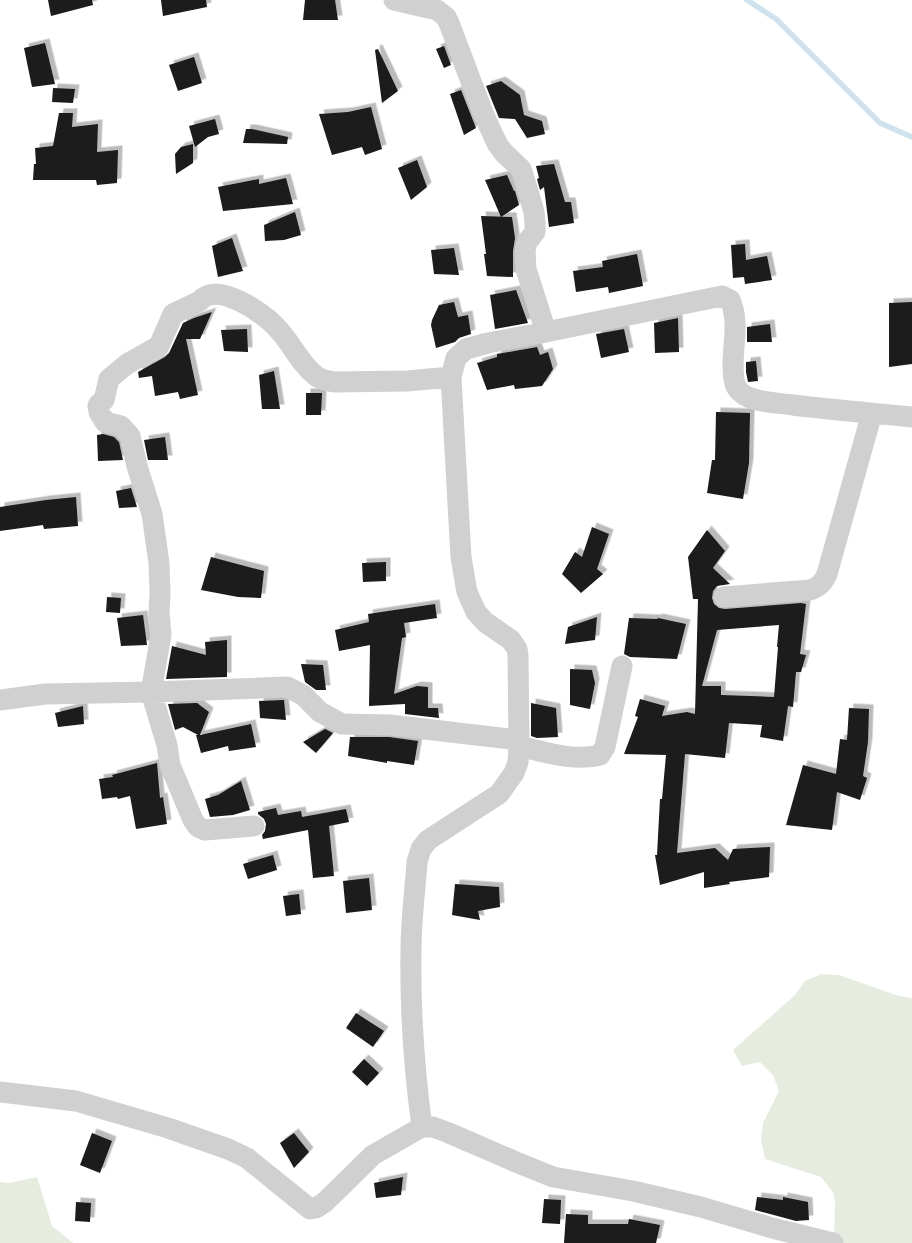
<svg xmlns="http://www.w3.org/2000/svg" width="912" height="1243" font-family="'Source Sans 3',sans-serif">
<defs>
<filter id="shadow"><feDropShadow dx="4.5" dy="-4.5" stdDeviation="0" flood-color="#0004"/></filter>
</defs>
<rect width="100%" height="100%" fill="#fff"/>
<!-- green -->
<path fill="#e6ecdf" d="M821,974L839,975L899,996L912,998V1243H834L835,1201L833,1192L821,1177L765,1159L761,1140L763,1123L779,1091L773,1075L760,1062L742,1066L733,1050L795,995L805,981Z
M37,1177L52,1226L73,1243H0V1182L9,1183Z"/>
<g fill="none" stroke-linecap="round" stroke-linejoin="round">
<!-- stream -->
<path stroke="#cfe2ee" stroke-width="5.5" d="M747,0L776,19L880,123L912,137"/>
</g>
<!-- building -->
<path fill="#1a1a1a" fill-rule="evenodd" filter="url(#shadow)" d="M48,0H92L93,5L51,16Z
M161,0H206L207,7L163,16Z
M305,0H335L338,20H303Z
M45,43L55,84L32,87L24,48Z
M444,46L451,65L444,68L436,49Z
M378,49L398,91L382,103L375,50Z
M194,57L202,83L178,91L169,65Z
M501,81L520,95L524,115L542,121L545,134L527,138L515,119L499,118L486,86Z
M53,88L75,89L73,103L52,102Z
M461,90L476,128L464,135L450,94Z
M371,107L382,149L365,155L362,147L332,155L319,114L348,112Z
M59,113H73L72,127L98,124L97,152L118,150L117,183L97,185L96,180H33L34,164H36L35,148L53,146Z
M215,119L219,134L208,137L195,147L189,126Z
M246,129H252L288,137L287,144L243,143Z
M193,144V163L176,174L175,154L181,147Z
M417,160L427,187L411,200L398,168Z
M554,164L565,202H571L574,223L549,227L544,187L540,190L537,179L539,178L536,166Z
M507,175L514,191H515L519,205L501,217L485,180Z
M286,178L293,204L223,211L218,187L259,179V184Z
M295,212L301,235L284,240L265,241L264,225Z
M481,216L512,217L515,238L513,251V277L487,276L484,254H486Z
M232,238L243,271L218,277L212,246Z
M745,244L746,260L767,256L772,280L745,284L744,277L733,278L731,245Z
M454,248L459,275L434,274L431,250Z
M637,254L643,286L609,293L608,287L576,292L573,271L603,267L602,261Z
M516,290L528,323L495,329L490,295Z
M454,302L458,317L468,315L471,334L459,338L455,342L436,348L431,325L432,320L439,305Z
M912,302V364L889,367V303Z
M212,312L200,339H186L198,395L180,399L178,392L155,396L152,376L139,378L138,372L165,357L169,353L183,323L194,318Z
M678,318L679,352L655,353L654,323Z
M770,324L772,342H747V327Z
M247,329L248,352L224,351L221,330Z
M624,329L629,352L601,358L596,334Z
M537,347L540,355L548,352L553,369L542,386L515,389L514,385L487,390L477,363L497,357V354Z
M756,361L758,381L748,382L746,372V362Z
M274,371L280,409H262L259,375Z
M306,393H322L321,415H306Z
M716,412L750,413L749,463L743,499L707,493L712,460H715Z
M103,434L114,437L119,442L123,460L98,461L97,435Z
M165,437L168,460H148L144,440Z
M131,488L137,507L119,508L116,491Z
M76,497L78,526L44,529L43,525L0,531V507L46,500Z
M592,527L609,534L597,569L603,574L581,593L562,574L575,552L582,557Z
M707,530L725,551L713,568L730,584L717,586L713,591L712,598L714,604L719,608L725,609L801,603L806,604L800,654L806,655L801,672H796L793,707L788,706L783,741L760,737L762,725L729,723L725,758L685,754L677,853L715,848L728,860L733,849L770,847L769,877L729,882L730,884L704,888V872L660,885L655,855H657L660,799H662L666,755L624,754L638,717L635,716L640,699L665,706L662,716L687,712L695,714L698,599H693L688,557ZM779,625L777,647H778L774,697L721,695V686H702L717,630Z
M211,557L264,571L261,598L238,597L201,590Z
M386,562V581L363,582L362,563Z
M107,597L121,598L120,613L106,612Z
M435,604L437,618L404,623L406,637L402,638L394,694L417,686L428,687V708H438L439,718L405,714V704L369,706L370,645L339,651L335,630L369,622L368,614Z
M143,615L147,645L121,646L117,618Z
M597,617L595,640L565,644L568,627Z
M629,618L657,619L658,618L686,624L677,659L630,657L624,654Z
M227,640V677L166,679L172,646L206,655L205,642Z
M301,664L323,665L326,690H316L305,682Z
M570,669L592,670L595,683L590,709L570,705Z
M284,700L286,720L260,718L259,701Z
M197,703L209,712L200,735L251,724L256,747L229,751L228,746L201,753L196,735H198L183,727L175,730L168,704Z
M531,703L556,708L558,737L537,738L531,736Z
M83,706L84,724L58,727L55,713Z
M849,708L869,709L868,742L863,776L867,778L860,800L837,792L832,830L786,825L803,765L836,774L840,739L847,740Z
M325,729L333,733L316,753L303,742Z
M350,737H389L418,741L414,765L387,761V763L348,756Z
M157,763L160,798L163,797L167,824L136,829L130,796L118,799L117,797L102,799L99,779L113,777L112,775Z
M241,781L250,810L233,815L210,817L205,799L218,795Z
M276,808L278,815L301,811L302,817L346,809L349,822L329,826L334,876L313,878L308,830L263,839L262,835L265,831L266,824L264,819L258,814V812Z
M273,855L277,870L248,879L243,864Z
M369,878L372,910L346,913L343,881Z
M455,884L499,887L500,907L478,911L480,920L452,915Z
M299,894L301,914L286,916L283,896Z
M356,1013L384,1031L373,1047L346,1028Z
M364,1059L379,1073L367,1086L352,1072Z
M92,1133L112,1141L100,1173L80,1165Z
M294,1133L309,1152L294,1168L280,1143Z
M403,1177L401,1195L376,1198L374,1183Z
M757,1197L783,1200V1197L808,1202L809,1220L796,1221L755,1210Z
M544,1199L561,1200L560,1224L542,1223Z
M76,1202L91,1203L90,1222L75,1221Z
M566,1214L588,1215V1224H628L629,1219L660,1225L656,1243H564Z"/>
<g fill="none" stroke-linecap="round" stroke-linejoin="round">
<!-- street -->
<path stroke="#d0d0d0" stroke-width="21" d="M394,0L437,10L446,17L449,23L483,113L494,137L498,145L504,153L521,169L524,178L534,212L535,223V232L527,242L525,251L526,269L546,332
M724,597L810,590C819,587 823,583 827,574L872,413
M0,700L45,694L151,692L287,687L303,695L320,712L342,724L390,725L519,740
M519,746C545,752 574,762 600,755L605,747L622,666
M254,826L205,830L198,827L193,820L170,765L167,745L151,692L161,635L159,612L160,593L159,563L152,514L137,466L130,436L121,426L105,422L99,412L98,406L99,404L104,400L109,379L127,364L159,346L173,314L200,301C216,280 264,313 277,328C291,342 300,364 316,376C321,380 328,381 334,382L407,381L451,377
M0,1092L76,1101L168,1128L228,1149L247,1158L310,1209L316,1208L325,1202L373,1155L422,1127H433L449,1133L516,1162L553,1177L633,1191L701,1207L772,1228L833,1243
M422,1127C414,1068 410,1009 411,950C411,921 415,891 417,862L421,849L428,840L499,794L514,773L518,762L519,746L518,656L517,649L511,640L485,622L476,612L467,592L461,557L451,377L456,358L466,349L488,343L531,335L722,296L730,300C742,326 728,357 735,384C737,390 743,395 748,397C762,403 779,403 793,405C833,410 872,413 912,417"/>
</g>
</svg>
